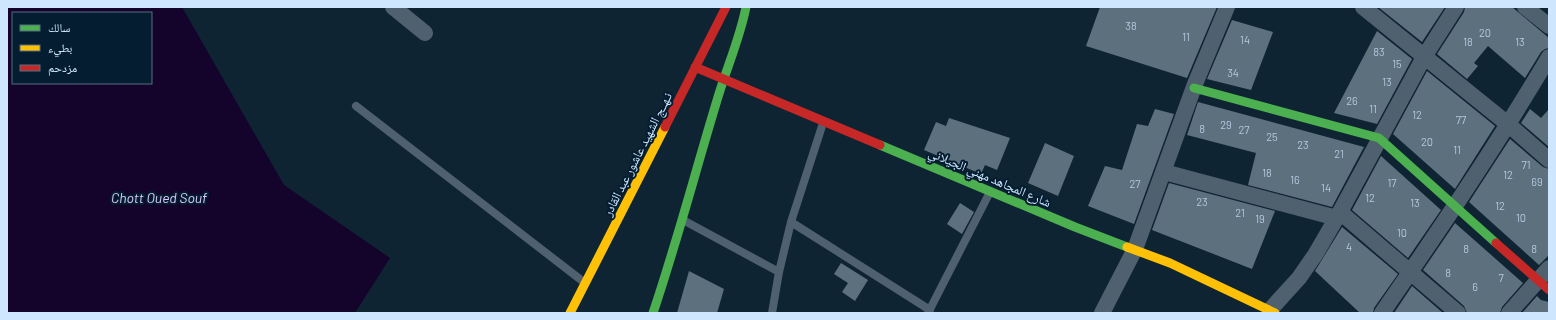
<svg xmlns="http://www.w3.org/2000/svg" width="1556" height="320" font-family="Barlow,'Noto Naskh Arabic',sans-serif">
<rect width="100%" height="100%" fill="#0f2432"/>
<!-- water -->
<path fill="#14032a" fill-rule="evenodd" d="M7,7H182L284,185L390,258L355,313H7ZM13,13H151V83H13Z"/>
<!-- building -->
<path fill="#5d707e" d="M1100,7H1217L1187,78L1086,46Z
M1378,7H1445L1422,42Z
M1465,7H1512L1549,38V48L1545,49L1541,52L1525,78L1488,46L1474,63L1478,66L1467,79L1437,54L1464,12Z
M1232,20L1273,32L1251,90L1207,79Z
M1377,31L1412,59L1377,124L1334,113Z
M1427,71L1495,126L1455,189L1393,134Z
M1198,102L1364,147L1332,207L1248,185L1256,153L1187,135Z
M1155,109L1174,114L1134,224L1088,206L1105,166L1122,170L1137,124L1148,126Z
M1530,109L1541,118L1549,109V147L1521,123Z
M949,118L1010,138L997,170L985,165L981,174L924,150L936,122L946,126Z
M1510,139L1543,167L1549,169V255L1539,265L1469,202Z
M1045,143L1074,156L1058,196L1028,183Z
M1381,156L1441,210L1408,258L1352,210Z
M1169,183L1275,211L1252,269L1152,230Z
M960,203L974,212L962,234L947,224Z
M1455,223L1523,283L1502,307L1500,313H1467L1464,306L1423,270Z
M1342,227L1398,274L1374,308L1373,313H1360L1315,271Z
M841,263L868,280L855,301L842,292L848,283L834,274Z
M689,271L724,289L717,313H677Z
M1412,286L1443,313H1394Z
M1537,296L1541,300L1549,302V313H1522Z"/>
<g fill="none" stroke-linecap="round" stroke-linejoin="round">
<!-- lane -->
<path stroke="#4f606e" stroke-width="8" d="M356,106L585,283
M683,220L779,272
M791,222L930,310
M772,313L779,272L791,222L823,123
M928,313L990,192"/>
<!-- street -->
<path stroke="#4f606e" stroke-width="16" d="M393,7L425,33
M1363,7L1509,125L1549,160
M1525,7L1549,26
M1164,172L1337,218
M1340,212L1458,313
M1270,310L1299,278L1315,255L1340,212L1424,57L1456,7
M1102,313L1135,249L1195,84L1227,7
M1382,313C1440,229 1497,145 1549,57
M1509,313L1549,268"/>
<!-- fast -->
<path stroke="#4caf50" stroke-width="9" d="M1194,88L1379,138L1496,243
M880,145L1075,227L1127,247
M653,313C677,242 696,169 718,97C727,67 740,38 746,7"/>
<!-- slow -->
<path stroke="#ffc107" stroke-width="9" d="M1127,247L1170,263L1275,313
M570,313L665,127"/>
<!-- jam -->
<path stroke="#c62828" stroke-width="9" d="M695,67L880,145
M665,127L726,7
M1496,243L1549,290"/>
</g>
<g text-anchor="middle" stroke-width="4" stroke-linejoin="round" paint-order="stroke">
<!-- number labels -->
<g font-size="11" fill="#b2c9de">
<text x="1131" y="30">38</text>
<text x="1485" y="37">20</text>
<text x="1186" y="41">11</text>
<text x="1245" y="44">14</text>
<text x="1468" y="46">18</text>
<text x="1520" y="46">13</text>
<text x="1379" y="56">83</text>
<text x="1397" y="68">15</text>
<text x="1233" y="77">34</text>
<text x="1387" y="86">13</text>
<text x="1352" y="105">26</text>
<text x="1373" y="113">11</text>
<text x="1417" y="119">12</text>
<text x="1461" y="124">77</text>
<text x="1226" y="129">29</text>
<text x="1202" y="133">8</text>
<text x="1244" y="134">27</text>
<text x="1272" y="141">25</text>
<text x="1427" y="146">20</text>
<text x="1303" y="149">23</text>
<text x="1457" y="154">11</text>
<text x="1339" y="158">21</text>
<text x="1526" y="169">71</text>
<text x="1267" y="177">18</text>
<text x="1508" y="179">12</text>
<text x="1295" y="184">16</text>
<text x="1537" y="186">69</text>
<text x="1392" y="187">17</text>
<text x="1135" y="188">27</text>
<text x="1326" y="192">14</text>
<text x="1370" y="202">12</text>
<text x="1202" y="206">23</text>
<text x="1415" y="207">13</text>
<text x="1500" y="210">12</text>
<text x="1240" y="217">21</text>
<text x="1521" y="222">10</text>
<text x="1260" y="223">19</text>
<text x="1402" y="237">10</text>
<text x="1349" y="251">4</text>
<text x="1466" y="253">8</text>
<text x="1534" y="253">8</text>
<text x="1448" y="277">8</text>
<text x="1501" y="282">7</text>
<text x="1475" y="291">6</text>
</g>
<!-- street labels -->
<g font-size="13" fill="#cee7fe" stroke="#041d30">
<text transform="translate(637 154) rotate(-63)" y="5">نـهــج الشهيد عاشور عبد القادر</text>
<text transform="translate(990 177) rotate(23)" y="5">شارع المجاهد مهني الجيلاني</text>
</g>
<!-- water labels -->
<g font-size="14" font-style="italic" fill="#dfcafc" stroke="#041d30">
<text x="159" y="203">Chott Oued Souf</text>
</g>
</g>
<!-- border -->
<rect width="1556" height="320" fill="none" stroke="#cee7fe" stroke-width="16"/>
<!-- legend -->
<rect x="12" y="12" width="140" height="72" fill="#041d30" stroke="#556e82"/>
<rect x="20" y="25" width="20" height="6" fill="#4caf50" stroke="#556e82"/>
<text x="48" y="32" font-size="12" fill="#cee7fe">سالك</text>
<rect x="20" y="45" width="20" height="6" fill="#ffc107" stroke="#556e82"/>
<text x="48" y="52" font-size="12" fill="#cee7fe">بطيء</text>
<rect x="20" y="65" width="20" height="6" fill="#c62828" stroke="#556e82"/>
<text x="48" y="72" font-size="12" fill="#cee7fe">مزدحم</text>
</svg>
